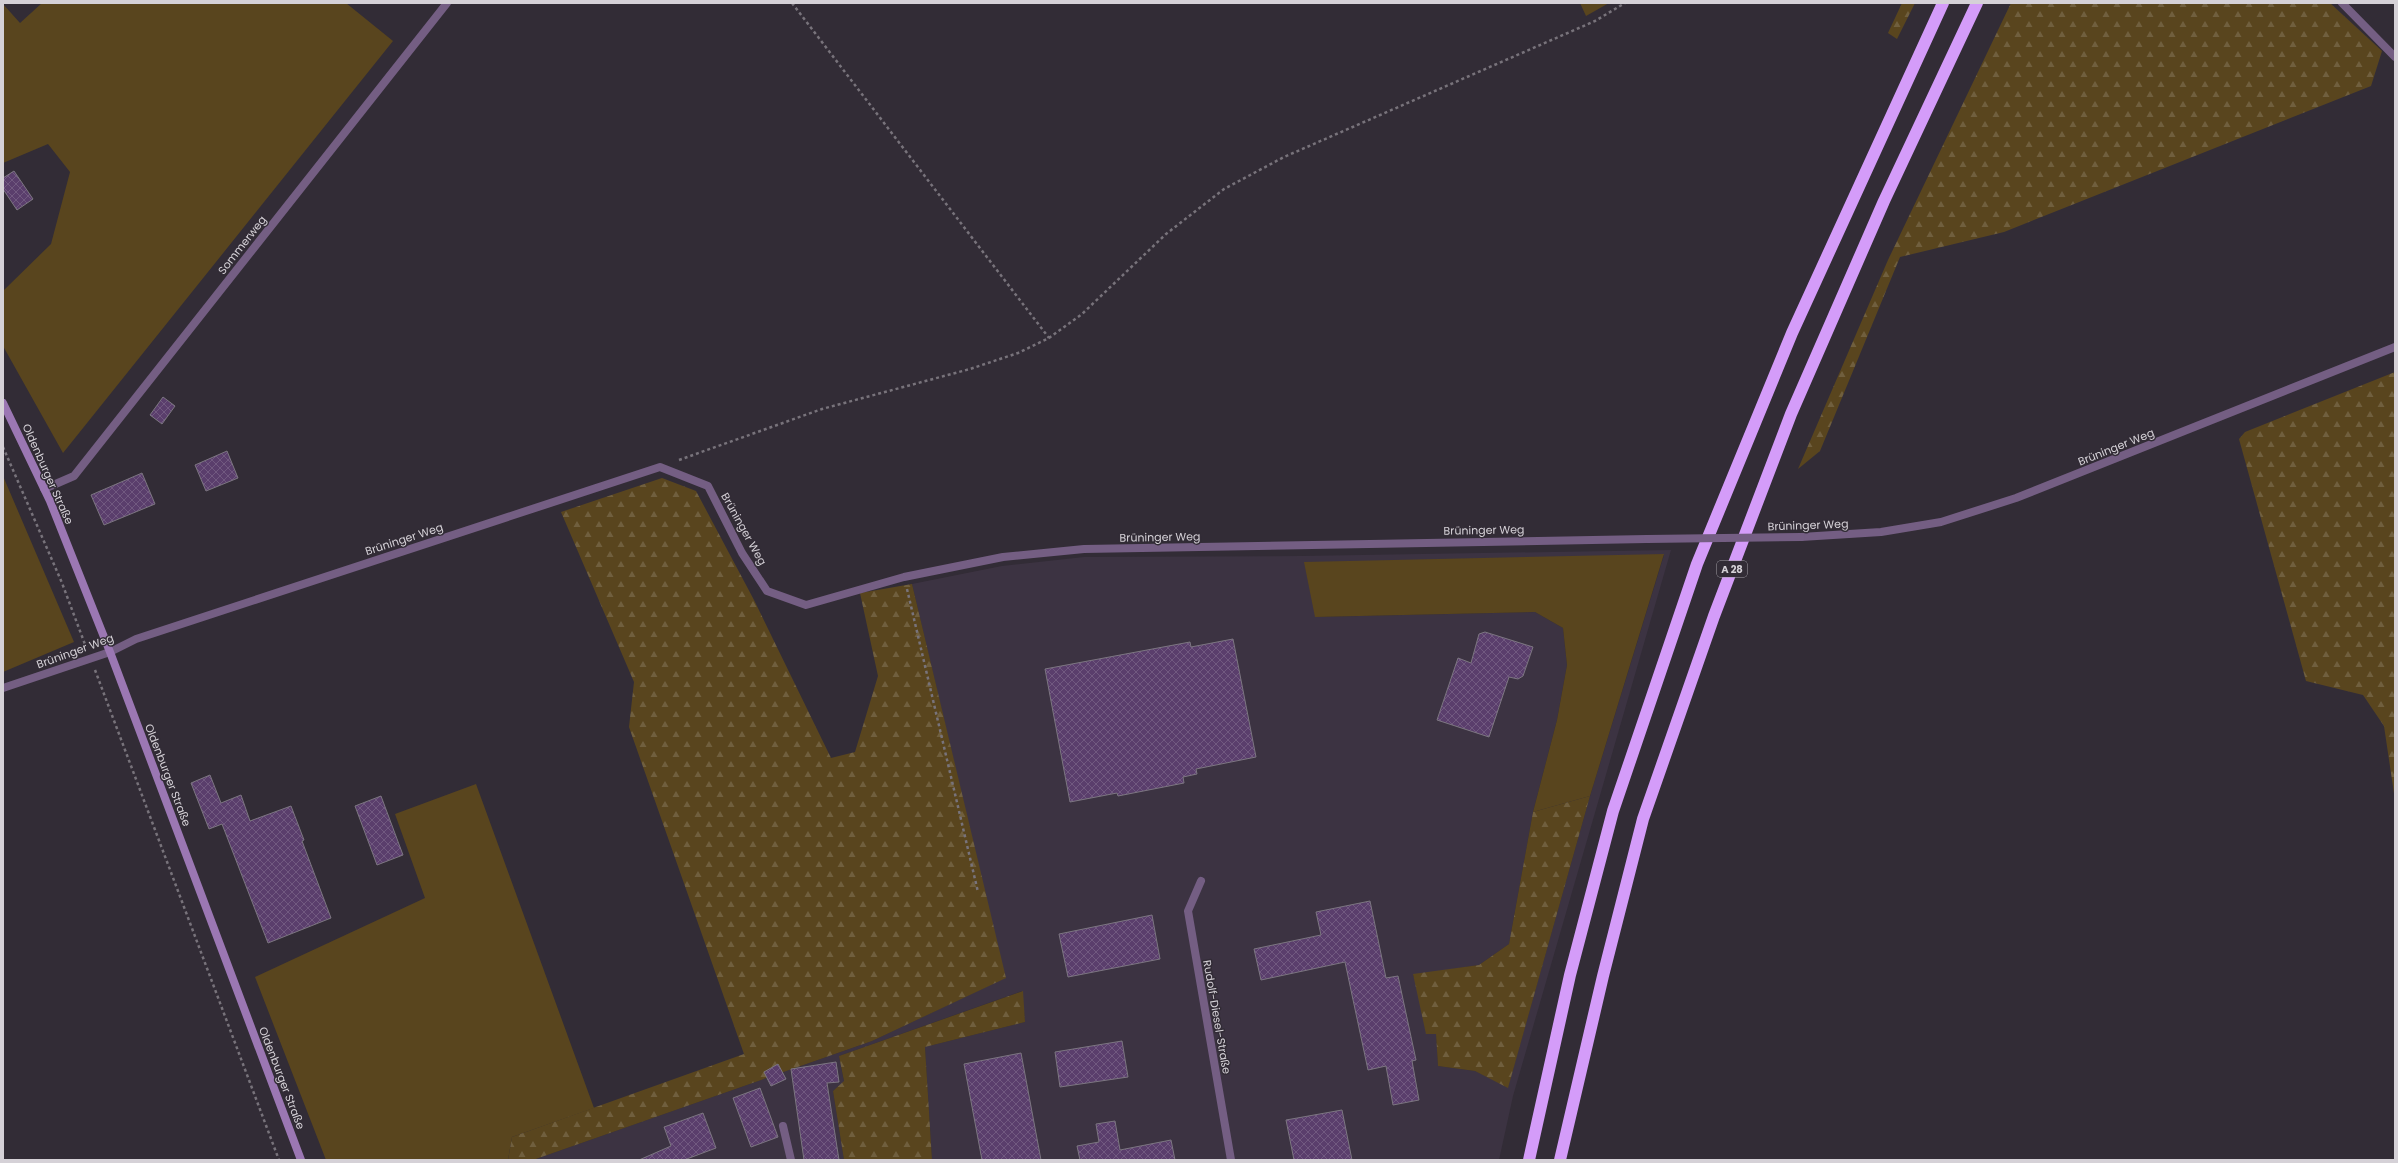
<svg xmlns="http://www.w3.org/2000/svg" width="2398" height="1163" font-family="Poppins,sans-serif">
<defs>
<pattern id="forest-firs" width="22" height="20" patternUnits="userSpaceOnUse"><rect width="22" height="20" fill="#59451e"/><path d="M5 1l3.5 6h-7zM16 11l3.5 6h-7z" fill="#705f3e"/></pattern>
<pattern id="building-cross-hatch" width="8" height="8" patternUnits="userSpaceOnUse"><rect width="8" height="8" fill="#5a3e6c"/><path d="M0 0l8 8M0 8l8-8" fill="none" stroke="#715980"/></pattern>
</defs>
<rect width="100%" height="100%" fill="#322c36"/>
<!-- built -->
<path fill="#3c3342" fill-rule="evenodd" d="M1671,550L1513,1096L1499,1160H932L925,1047L1025,1022L1022,991L839,1056L844,1082L833,1091L844,1160H533L872,1041L1005,978L912,584L1002,566L1084,557L1301,556ZM1664,555L1590,796L1508,1087L1475,1071L1438,1066L1436,1033L1413,975L1479,965L1509,944L1533,812L1557,720L1567,665L1563,628L1535,612L1315,617Z"/>
<!-- grass -->
<path fill="#59451e" d="M42,3H346L393,41L63,453L3,346V291L51,244L70,172L48,144L3,163V4L20,23Z
M1580,3H1609L1586,16Z
M3,476L74,642L3,672Z
M1664,554L1590,796L1533,812L1557,720L1567,665L1563,628L1535,612L1315,617L1304,562Z
M476,784L594,1108L512,1137L508,1160H326L255,977L425,898L395,814Z"/>
<!-- forest -->
<path fill="url(#forest-firs)" d="M1902,3H1915L1897,39L1888,33Z
M2011,3H2330L2382,51L2371,86L2004,232L1900,257L1820,451L1798,469L1888,260Z
M2395,372V800L2384,726L2363,695L2306,681L2239,439L2245,432Z
M662,478L696,491L754,600L831,758L855,752L878,676L860,593L912,584L1006,978L872,1041L533,1160H508L512,1137L744,1054L629,727L634,682L561,512Z
M1590,796L1508,1088L1475,1071L1438,1066L1436,1034H1426L1413,974L1479,965L1509,944L1533,812Z
M1023,991L1025,1022L925,1047L932,1160H844L833,1091L844,1081L839,1056Z"/>
<!-- building -->
<path fill="url(#building-cross-hatch)" stroke="#7c7681" d="M14,171L33,199L17,210L3,189V178Z
M163,397L175,406L162,424L150,415Z
M227,451L238,478L206,491L195,465Z
M142,473L155,504L104,525L91,495Z
M1485,632L1533,647L1523,676L1518,679L1509,677L1489,737L1437,720L1458,658L1471,663L1479,634Z
M1233,639L1256,757L1196,769L1197,774L1183,777L1184,783L1118,796L1117,793L1070,802L1045,669L1190,642L1191,647Z
M210,775L221,803L241,795L250,821L291,806L304,840L302,841L331,918L268,943L222,824L209,829L191,783Z
M381,796L403,855L377,865L355,806Z
M1370,901L1386,978L1398,976L1416,1060L1412,1061L1419,1100L1393,1105L1386,1066L1368,1070L1345,962L1261,980L1254,949L1321,935L1316,912Z
M1152,915L1160,959L1068,977L1059,934Z
M1122,1041L1128,1077L1060,1087L1055,1052Z
M1021,1053L1041,1160H982L964,1064Z
M836,1062L839,1082L827,1083L839,1160H804L791,1069Z
M778,1064L786,1079L771,1086L764,1072Z
M760,1088L778,1137L751,1147L733,1098Z
M1342,1110L1352,1160H1294L1286,1120Z
M703,1113L716,1148L684,1160H639L671,1146L664,1127Z
M1115,1121L1120,1150L1171,1140L1175,1160H1080L1077,1146L1099,1142L1096,1124Z"/>
<g fill="none" stroke-linecap="round" stroke-linejoin="round">
<!-- path -->
<path stroke="#78737b" stroke-width="2.5" stroke-dasharray="3 3" stroke-linecap="butt" d="M792,3L1049,338
M3,447L62,583L86,647
M679,460L822,409L970,369L1018,353L1049,338L1082,314L1166,234L1224,189L1284,157L1595,21L1625,3
M907,589L978,892
M95,670L279,1160"/>
<!-- service -->
<path stroke="#745e83" stroke-width="8" d="M783,1126L791,1160"/>
<!-- minor -->
<path stroke="#745e83" stroke-width="8" d="M2342,3L2395,57
M44,489L74,476L447,3
M1801,537L1881,532L1941,522L2016,498L2395,347
M3,688L110,652L136,639L660,467L708,486L742,553L767,591L806,605L904,577L1003,557L1084,549L1647,539
M1201,881L1188,911L1231,1160"/>
<!-- secondary -->
<path stroke="#9b77b3" stroke-width="8" d="M3,403L50,501L110,652L301,1160"/>
<!-- motorway -->
<path stroke="#d49cf9" stroke-width="12" d="M1529,1160L1570,975L1613,811L1697,564L1792,333L1943,3
M1560,1160L1603,976L1643,819L1714,616L1791,414L1884,201L1977,3"/>
<!-- minor-bridge -->
<path stroke="#745e83" stroke-width="8" d="M1647,539L1801,537"/>
</g>
<g text-anchor="middle" stroke-width="3" stroke-linejoin="round" paint-order="stroke">
<!-- shield labels -->
<rect fill="#322c36" stroke="#a4a0a7" stroke-width="1" x="1717" y="561" width="30" height="16" rx="3"/>
<g font-size="10" font-weight="bold" fill="#d5d1d7">
<text x="1732" y="573">A 28</text>
</g>
<!-- street labels -->
<g font-size="11" fill="#d5d1d7" stroke="#322c36">
<text transform="translate(242 245) rotate(-52)" y="4">Sommerweg</text>
<text transform="translate(2116 447) rotate(-22)" y="4">Brüninger Weg</text>
<text transform="translate(48 474) rotate(66)" y="4">Oldenburger Straße</text>
<text transform="translate(1808 525) rotate(-2)" y="4">Brüninger Weg</text>
<text transform="translate(744 529) rotate(61)" y="4">Brüninger Weg</text>
<text transform="translate(1484 530) rotate(-1)" y="4">Brüninger Weg</text>
<text transform="translate(1160 537) rotate(-1)" y="4">Brüninger Weg</text>
<text transform="translate(404 539) rotate(-18)" y="4">Brüninger Weg</text>
<text transform="translate(75 651) rotate(-20)" y="4">Brüninger Weg</text>
<text transform="translate(168 775) rotate(69)" y="4">Oldenburger Straße</text>
<text transform="translate(1217 1017) rotate(80)" y="4">Rudolf-Diesel-Straße</text>
<text transform="translate(282 1078) rotate(69)" y="4">Oldenburger Straße</text>
</g>
</g>
<!-- border -->
<rect width="2398" height="1163" fill="none" stroke="#d5d1d7" stroke-width="8"/>
</svg>
